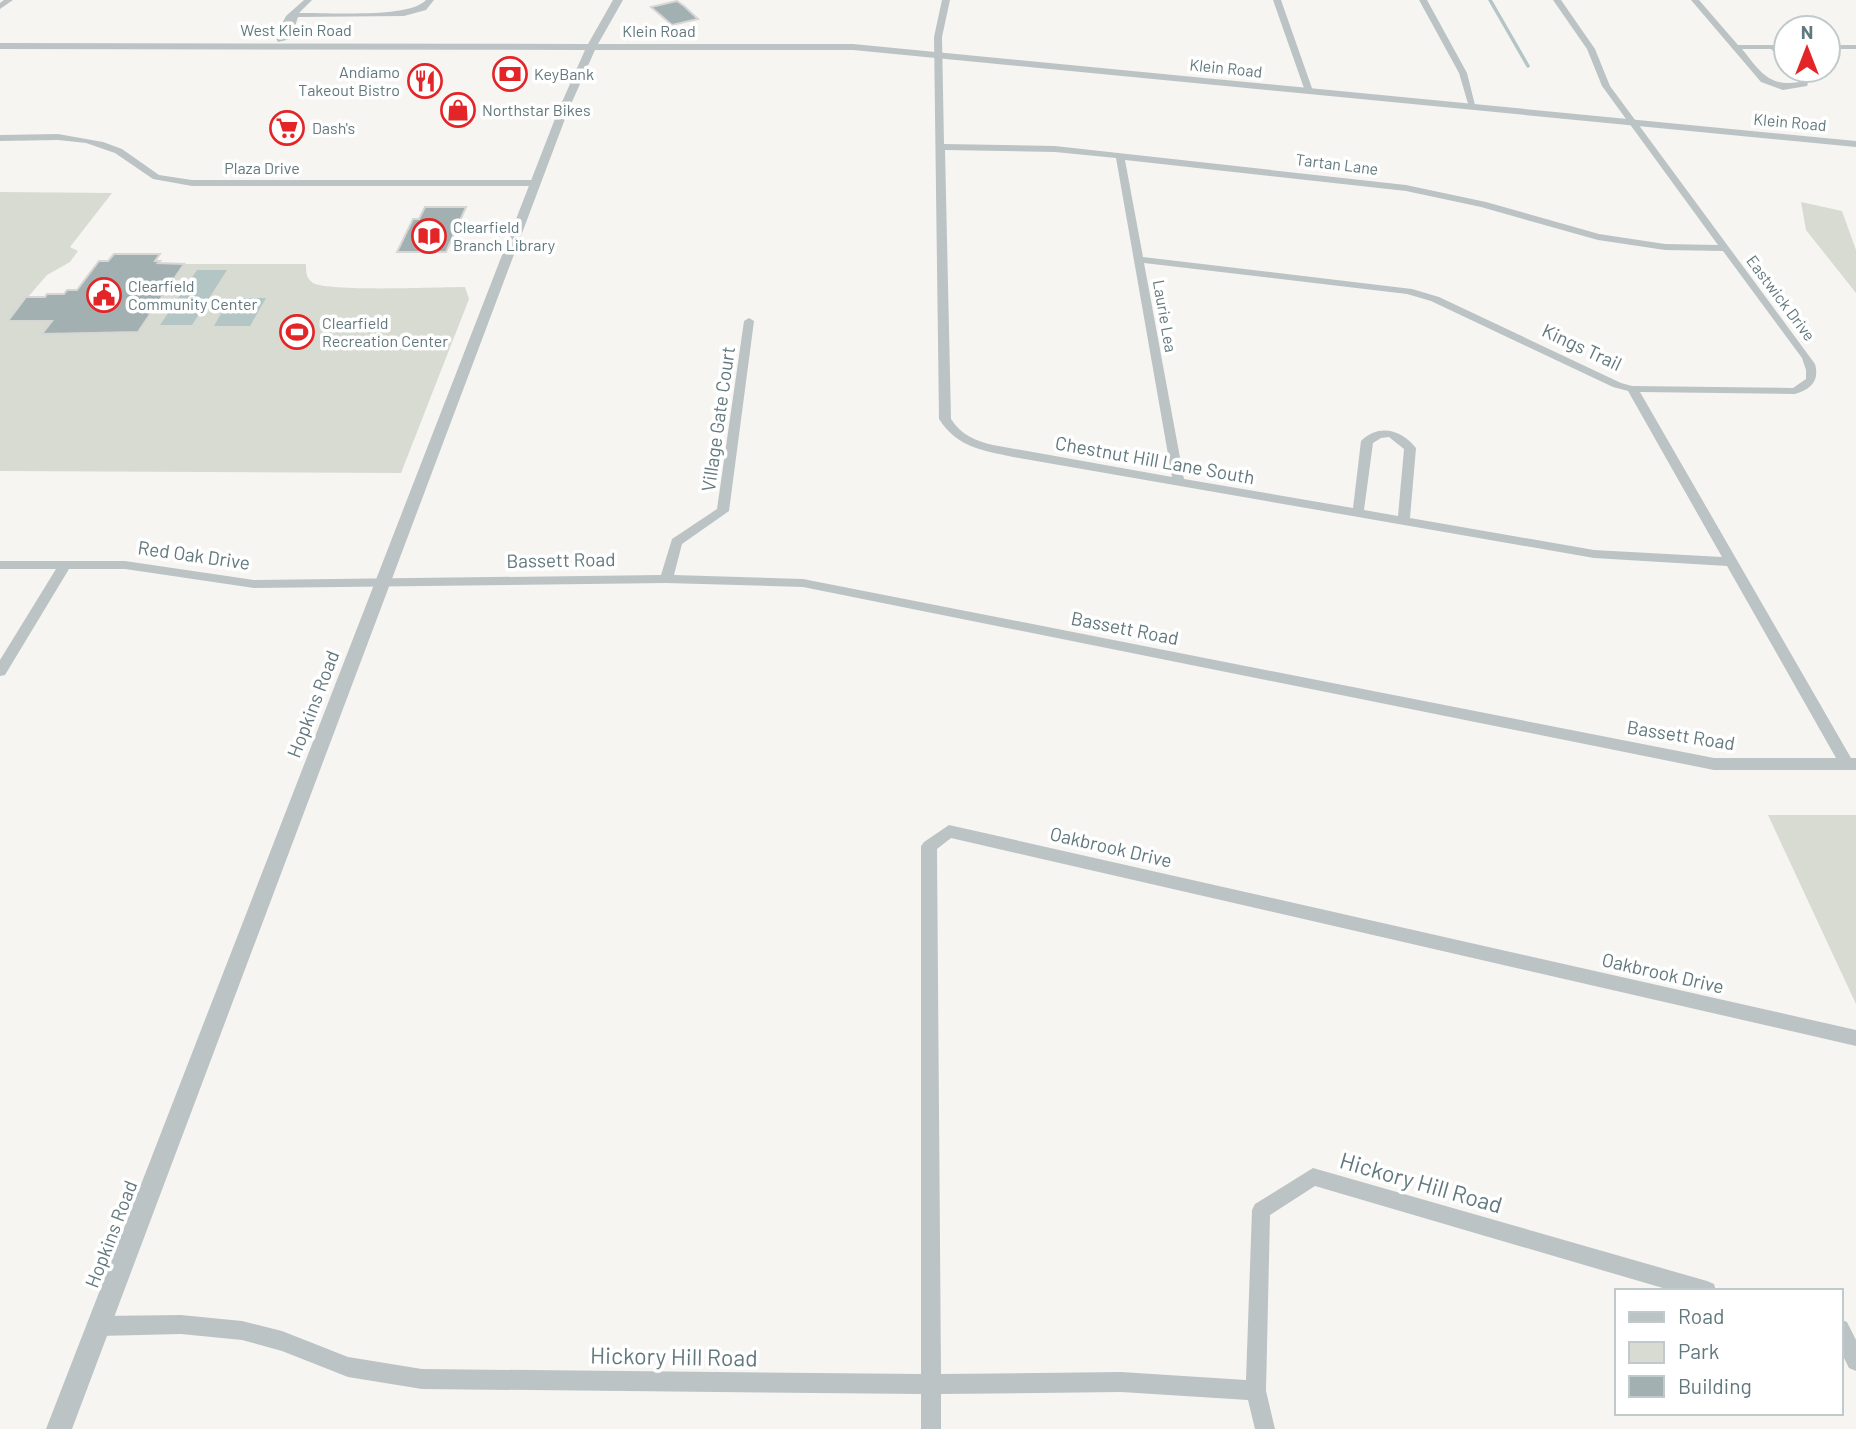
<svg xmlns="http://www.w3.org/2000/svg" width="1856" height="1429" font-family="Barlow,sans-serif">
<rect width="100%" height="100%" fill="#f6f5f2"/>
<!-- green -->
<path fill="#d7dbd1" d="M0,192L112,193L70,247L78,251L70,262L47,275L8,320L52,321L43,334L138,332L147,318L134,304H157L184,264H306C306,272 306,278 313,283C330,292 439,287 465,287L469,299L401,473L0,471Z
M1801,202L1842,211L1856,250V293L1806,230Z
M1768,815H1856V1004Z"/>
<!-- water -->
<path fill="#b3c5c5" d="M197,270H227L192,325H160Z
M230,298H266L250,326H214Z"/>
<g fill="none" stroke-linecap="round" stroke-linejoin="round">
<!-- stream -->
<path stroke="#b3c5c5" stroke-width="3.5" d="M1490,0L1528,66"/>
</g>
<!-- building -->
<path fill="#a3b0b2" stroke="#d7d6d5" stroke-width="2" d="M677,1L684,6L698,19L672,25L651,7Z
M425,207H466L446,252H397L413,219H419Z
M114,254H160L155,261H160L158,263L184,264L138,332L42,334L52,321H8L26,297H45L47,294H64L67,290H77L99,261H108Z"/>
<g fill="none" stroke-linecap="round" stroke-linejoin="round">
<!-- minor -->
<path fill="#bcc3c5" fill-rule="evenodd" d="M4,0H13L0,9V3Z
M304,0H312L299,13C326,12 409,19 426,0H434L426,10L404,16L298,17L291,39L278,42L275,37L286,16Z
M942,0H950L942,37L944,144L1055,146L1406,185L1486,202L1599,234L1665,244L1718,245L1602,86L1587,49L1553,0H1561L1595,49L1610,86L1815,364C1820,381 1810,390 1795,394L1640,392L1851,758H1856V770H1714L803,587L666,583L254,588L125,569H69L5,675L0,676V660L56,569H0V561H125L254,580L661,575L672,539L717,509L744,321L749,318L754,321L729,511L682,544L674,575L803,579L1714,758H1836L1727,566L1594,558L1013,457C982,450 958,448 939,419L934,37ZM945,150L1055,152L1116,158L1172,477L993,445C976,441 961,435 951,419ZM1125,160L1406,191L1481,207L1598,240L1665,250L1723,251L1802,358L1806,370V379L1793,388L1632,386L1621,383L1439,297L1412,289L1143,257ZM1144,263L1407,294L1431,301L1613,387L1628,391L1722,557L1594,550L1410,518L1416,448C1402,430 1379,423 1361,441L1353,508L1184,479ZM1389,437L1404,449L1398,516L1364,510L1373,443L1381,438Z
M1273,0H1281L1313,91L1312,93L1305,91Z
M1419,0H1427L1467,73L1476,109L1469,107L1459,73Z
M1691,0H1699L1738,45H1786V49H1780L1786,56V63L1771,49H1742C1760,71 1768,87 1799,82L1790,70H1798L1808,84L1807,86L1783,90L1761,82Z
M1828,45H1856V49H1828Z
M58,134L103,142L122,149L159,175L192,180H535L540,183L535,186H192L153,179L115,153L86,143L58,140L0,141V135Z
M949,825L1856,1030V1046L951,838L937,849L941,1374L1121,1372L1246,1380L1252,1210L1255,1204L1313,1168L1707,1281L1714,1284L1716,1291H1673L1315,1186L1270,1215L1266,1391L1275,1429H1255L1248,1400L1121,1392L941,1394V1429H921V1394L422,1389L348,1377L282,1351L242,1340L181,1334L99,1336L92,1333L89,1326L92,1319L99,1316L181,1315L242,1321L282,1331L348,1357L422,1369L921,1374V846L924,842Z
M1840,1319L1847,1322L1856,1340V1371L1849,1368L1840,1350Z"/>
<!-- tertiary -->
<path fill="#bcc3c5" fill-rule="evenodd" d="M613,0H623L598,44H853L1856,141V147L853,50H595L568,111L72,1429H46L558,111L585,50L0,49V43L588,44Z"/>
</g>
<!-- icons -->
<defs>
<g id="bank-ring" transform="scale(1.75)"><circle r="9.5" fill="#fff" stroke="#e32527" stroke-width="1.5"/><path d="M-6-4H6V4H-6ZM0-2.3a2.3 2.3 0 1 0 0 4.6a2.3 2.3 0 1 0 0-4.6Z" fill="#e32527"/></g>
<g id="restaurant-ring" transform="scale(1.75)"><circle r="9.5" fill="#fff" stroke="#e32527" stroke-width="1.5"/><path d="M-5-6h1v4h1v-4h1v4h1v-4h1v5L-1.5 .5V6h-2V.5L-5-1ZM5-6V6H3V1.5H1.5Q1.5-4 5-6Z" fill="#e32527"/></g>
<g id="shop-ring" transform="scale(1.75)"><circle r="9.5" fill="#fff" stroke="#e32527" stroke-width="1.5"/><path d="M-5-2.5h2.3a2.7 3.5 0 0 1 5.4 0H5L5.5 6h-11ZM-1.5-2.5h3a1.5 2.3 0 0 0-3 0Z" fill="#e32527"/></g>
<g id="supermarket-ring" transform="scale(1.75)"><circle r="9.5" fill="#fff" stroke="#e32527" stroke-width="1.5"/><path d="M-6-5.5h2.5l.6 2H6L4.5 2H-2.5L-4.4-4H-6ZM-1.5 3.2a1.3 1.3 0 1 0 .1 0ZM3 3.2a1.3 1.3 0 1 0 .1 0Z" fill="#e32527"/></g>
<g id="library-ring" transform="scale(1.75)"><circle r="9.5" fill="#fff" stroke="#e32527" stroke-width="1.5"/><path d="M-6-4Q-3-5.5-.7-3.5V5Q-3 3-6 4ZM6-4Q3-5.5 .7-3.5V5Q3 3 6 4Z" fill="#e32527"/></g>
<g id="civic-ring" transform="scale(1.75)"><circle r="9.5" fill="#fff" stroke="#e32527" stroke-width="1.5"/><path d="M-.6-6.5H3V-4.5H.6V-3L4-1V1h2V6H-6V1h2V-1L-.6-3ZM-1.2 2.5V6h2.4V2.5Z" fill="#e32527"/></g>
<g id="stadium-ring" transform="scale(1.75)"><circle r="9.5" fill="#fff" stroke="#e32527" stroke-width="1.5"/><path d="M0-5a6.5 5 0 1 0 0 10a6.5 5 0 1 0 0-10ZM-3.5-1.8h7v3.6h-7Z" fill="#e32527"/></g>
</defs>
<g fill-rule="evenodd">
<use href="#bank-ring" x="510" y="74"/>
<use href="#restaurant-ring" x="425" y="81"/>
<use href="#shop-ring" x="458" y="110"/>
<use href="#supermarket-ring" x="287" y="128"/>
<use href="#library-ring" x="429" y="236"/>
<use href="#civic-ring" x="104" y="295"/>
<use href="#stadium-ring" x="297" y="332"/>
</g>
<g text-anchor="middle" stroke-width="7" stroke-linejoin="round" paint-order="stroke">
<!-- far-street labels -->
<g font-size="16" fill="#61787d" stroke="#fff">
<text x="296" y="36">West Klein Road</text>
<text x="659" y="37">Klein Road</text>
<text transform="translate(1226 68) rotate(6)" y="6">Klein Road</text>
<text transform="translate(1790 122) rotate(5)" y="6">Klein Road</text>
<text transform="translate(1337 164) rotate(7)" y="6">Tartan Lane</text>
<text x="262" y="174">Plaza Drive</text>
<text transform="translate(1781 298) rotate(53)" y="6">Eastwick Drive</text>
<text transform="translate(1165 316) rotate(80)" y="6">Laurie Lea</text>
</g>
<!-- far-poi labels -->
<g font-size="16" fill="#61787d" stroke="#fff" text-anchor="start">
<text x="400" y="78" text-anchor="end">Andiamo<tspan x="400" dy="18">Takeout Bistro</tspan></text>
<text x="534" y="80">KeyBank</text>
<text x="482" y="116">Northstar Bikes</text>
<text x="312" y="134">Dash's</text>
<text x="453" y="233">Clearfield<tspan x="453" dy="18">Branch Library</tspan></text>
<text x="128" y="292">Clearfield<tspan x="128" dy="18">Community Center</tspan></text>
<text x="322" y="329">Clearfield<tspan x="322" dy="18">Recreation Center</tspan></text>
</g>
<!-- street labels -->
<g font-size="19" fill="#61787d" stroke="#fff">
<text transform="translate(1582 347) rotate(25)" y="7">Kings Trail</text>
<text transform="translate(718 419) rotate(-82)" y="7">Village Gate Court</text>
<text transform="translate(1155 460) rotate(10)" y="7">Chestnut Hill Lane South</text>
<text transform="translate(194 555) rotate(8)" y="7">Red Oak Drive</text>
<text transform="translate(561 560) rotate(-1)" y="7">Bassett Road</text>
<text transform="translate(1125 628) rotate(11)" y="7">Bassett Road</text>
<text transform="translate(313 704) rotate(-69)" y="7">Hopkins Road</text>
<text transform="translate(1681 735) rotate(9)" y="7">Bassett Road</text>
<text transform="translate(1111 847) rotate(13)" y="7">Oakbrook Drive</text>
<text transform="translate(1663 973) rotate(13)" y="7">Oakbrook Drive</text>
<text transform="translate(111 1234) rotate(-69)" y="7">Hopkins Road</text>
</g>
<!-- near-street labels -->
<g font-size="23" fill="#61787d" stroke="#fff">
<text transform="translate(1421 1183) rotate(16)" y="8">Hickory Hill Road</text>
<text transform="translate(674 1357) rotate(1)" y="8">Hickory Hill Road</text>
</g>
</g>
<!-- legend -->
<rect x="1615" y="1289" width="228" height="126" fill="#ffffff" stroke="#c0c9cb" stroke-width="2"/>
<rect x="1629" y="1312" width="35" height="10" fill="#bcc3c5" stroke="#c0c9cb" stroke-width="2"/>
<text x="1678" y="1324" font-size="21" fill="#61787d">Road</text>
<rect x="1629" y="1342" width="35" height="21" fill="#d7dbd1" stroke="#c0c9cb" stroke-width="2"/>
<text x="1678" y="1359" font-size="21" fill="#61787d">Park</text>
<rect x="1629" y="1376" width="35" height="21" fill="#a3b0b2" stroke="#c0c9cb" stroke-width="2"/>
<text x="1678" y="1394" font-size="21" fill="#61787d">Building</text>
<!-- north arrow -->
<g transform="translate(1807 49)"><circle r="33" fill="#ffffff" stroke="#c0c9cb" stroke-width="2"/>
<path d="M0-5L12 26L0 18L-12 26Z" fill="#e32527"/>
<text y="-10" font-size="19" font-weight="bold" text-anchor="middle" fill="#61787d">N</text>
</g>
</svg>
